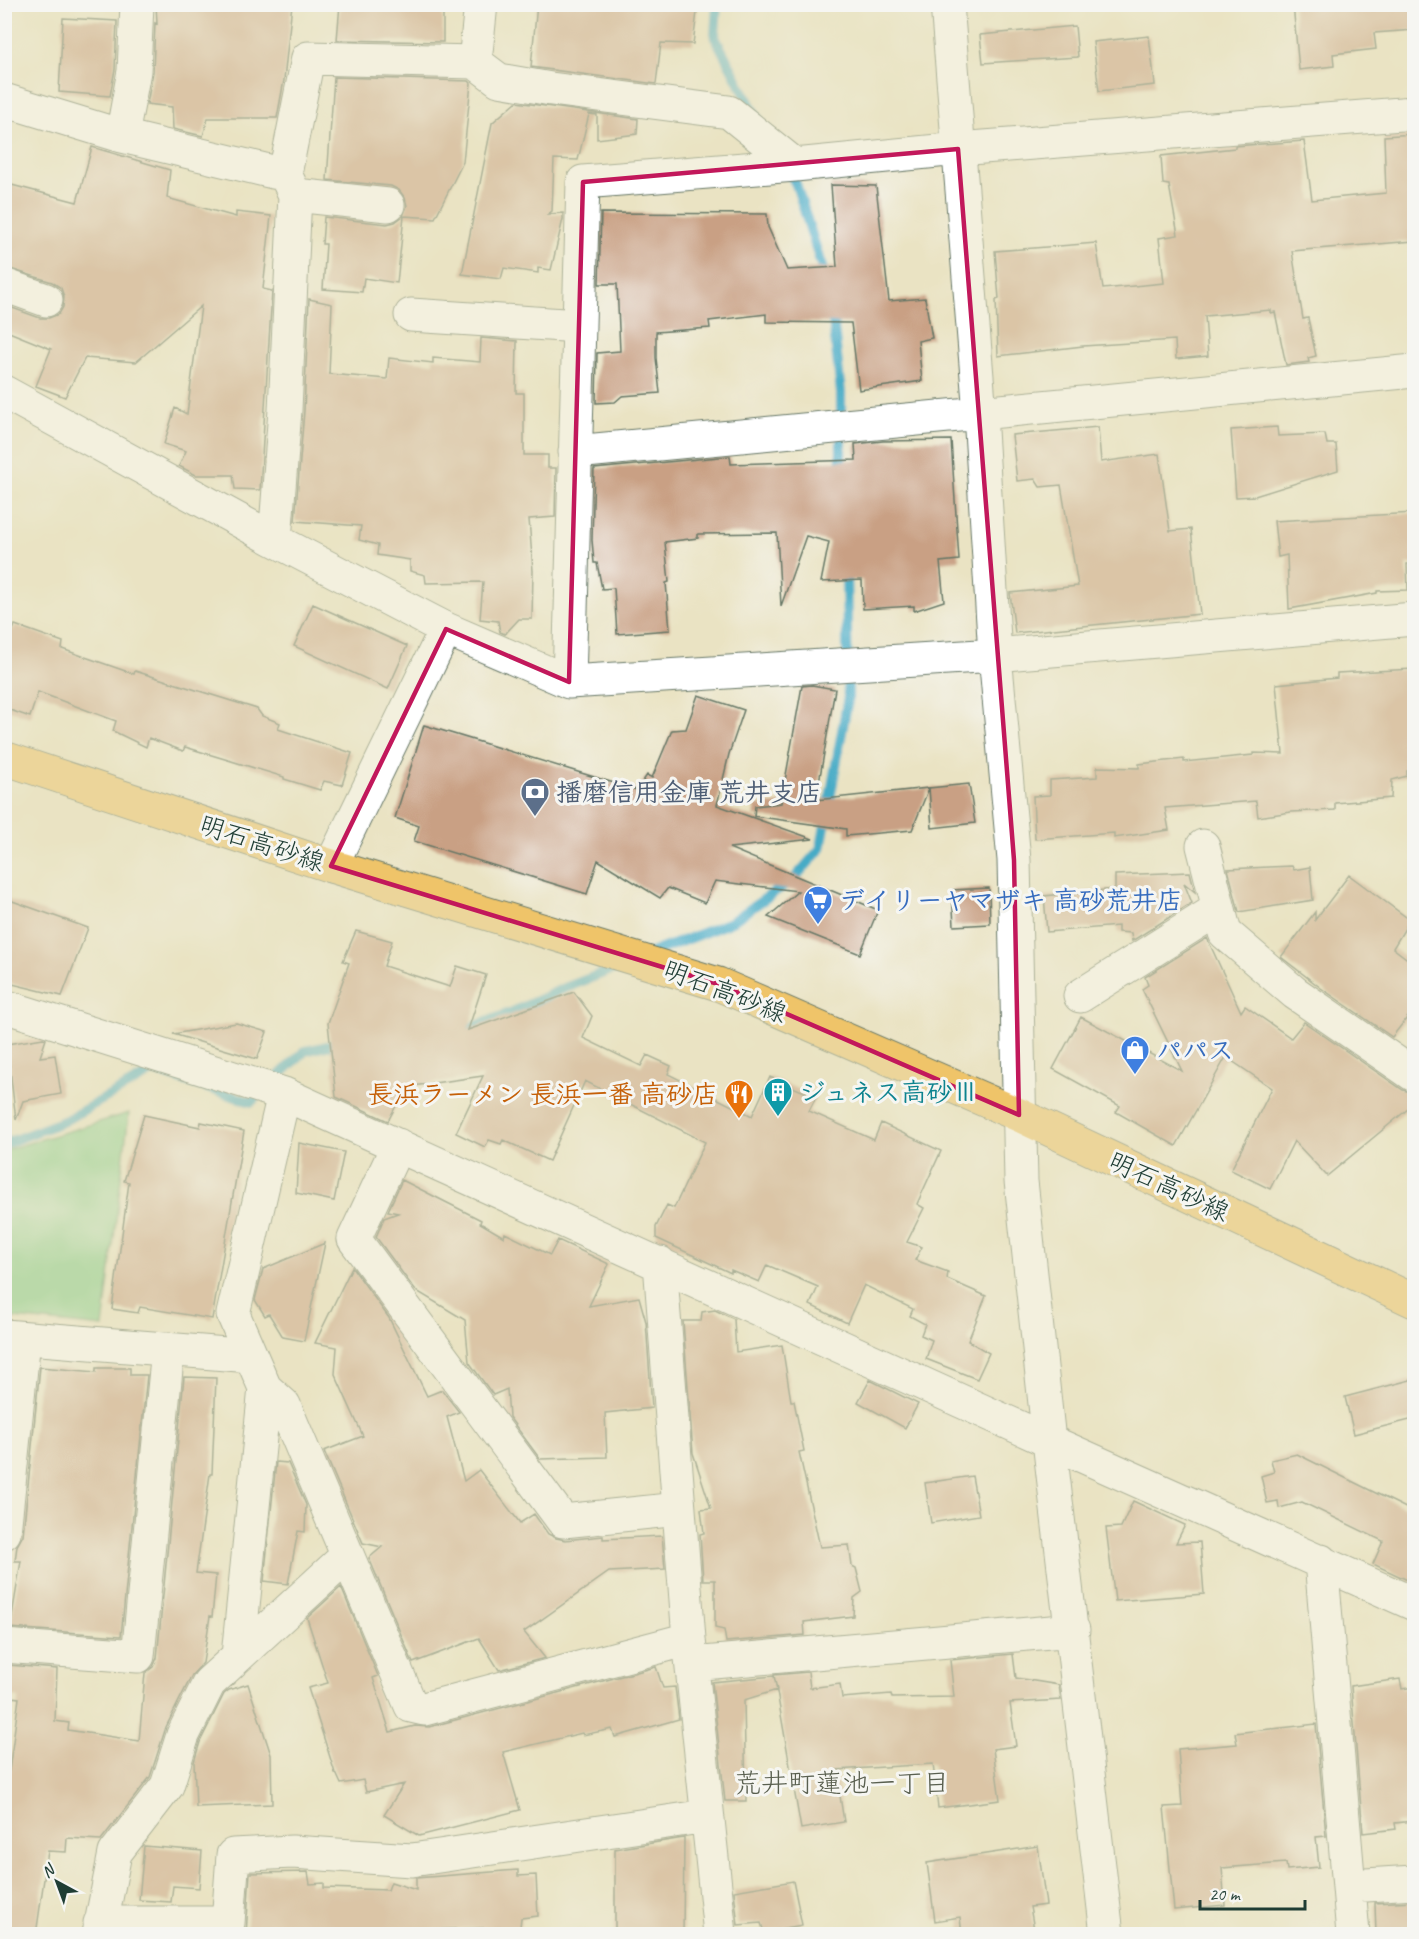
<svg xmlns="http://www.w3.org/2000/svg" width="1419" height="1939" font-family="Caveat,'Klee One',sans-serif">
<rect width="100%" height="100%" fill="#f6f6f2"/>
<filter id="ink" filterUnits="userSpaceOnUse"><feTurbulence type="fractalNoise" baseFrequency=".0167" numOctaves="2"/><feDisplacementMap in="SourceGraphic" scale="12" xChannelSelector="R" yChannelSelector="G"/><feConvolveMatrix kernelMatrix="1 2 1 2 8 2 1 2 1" color-interpolation-filters="sRGB"/></filter>
<filter id="wash" filterUnits="userSpaceOnUse"><feTurbulence type="fractalNoise" baseFrequency=".008" numOctaves="4" result="noise"/><feDisplacementMap in="SourceGraphic" scale="24" xChannelSelector="R" yChannelSelector="G"/><feGaussianBlur stdDeviation="1.35" result="paint"/><feColorMatrix in="noise" values="0 0 0 0 0 0 0 0 0 0 0 0 0 0 0 0 0 1.4 0 .05"/><feComposite in="paint" operator="in"/></filter>
<g filter="url(#wash)">
<rect width="100%" height="100%" fill="#eae3c3"/>
<!-- green -->
<path fill="#82cd8a" stroke="#50855f" stroke-width="1.5" d="M129,1113L103,1327L5,1317V1150Z"/>
<g fill="none" stroke-linecap="round" stroke-linejoin="round">
<!-- stream -->
<path stroke="#46abc6" stroke-width="10" d="M717,4L715,37L760,123
M788,170L796,184L826,280
M832,310L841,393V474
M649,954L731,922L795,878L821,848L848,698L846,567
M455,1034L510,1013L562,989L624,965
M4,1144L64,1121L154,1071L251,1102L305,1051L344,1042"/>
</g>
<g id="blocks">
<!-- building -->
<path fill="#c9a084" d="M156,4H292L284,80L277,118H208L203,136L173,129L172,107L147,104L153,72L155,23L157,24Z
M340,4H443V42L337,40Z
M537,4H698L693,44L661,43L656,84L531,67Z
M1293,4H1414V30L1374,33L1376,49L1333,54L1334,66L1299,70Z
M63,18L117,21L115,69L110,96L59,92Z
M1075,26L1078,57L983,63L980,35Z
M1149,36L1155,85L1099,91L1093,42Z
M334,77L469,81L471,83L463,162L435,218L404,216L397,283L364,278L362,292L323,289L326,244H322L324,217L387,224L395,222L403,216L407,206L405,198L399,190L391,186L327,180Z
M516,102L638,119L637,134L597,139V115L589,114L578,160L554,159L552,211L548,214L563,213V219L551,270L538,268V273L504,268L501,279L462,274L492,123Z
M1414,134V241L1292,251L1303,319L1308,318L1316,356L1308,358L1309,362L1286,365L1275,312L1271,313V310L1205,316L1208,356L1176,359L1175,340L1083,346L998,356L996,300L999,299L995,251L1096,243L1103,289L1164,283L1159,238L1178,235L1169,185L1163,184L1161,156L1235,148V146L1304,141L1312,200L1386,193L1384,136Z
M92,147L170,170L167,198L236,217V212L271,216L263,289L272,291L260,490L235,489L233,475H196L179,466L186,451L164,444L175,408L187,414L201,306L136,362L85,358L65,397L36,386L51,349L4,330V305L40,318H49L59,314L63,307L64,297L61,288L52,282L4,267V183L77,202Z
M831,185L876,186L889,301L925,298L932,338L918,341L922,381L859,390L851,323L766,322V314L709,321L710,328L656,332V358L660,393L622,396L615,402L596,403L597,353L620,351L617,284H599L601,213L767,214L768,227L787,270L837,267Z
M309,299L332,304L329,374L387,379L389,358L433,363V358L480,362L481,338L517,341L516,393H524V455H548V468H556L555,517L529,519L533,571L532,619H519L505,634L500,632L498,621L480,619L483,582L426,583L425,575L410,571V560L377,555L378,545L359,540L361,526L295,521L304,411Z
M1098,427L1101,462L1159,454L1170,531L1191,529L1200,614L1015,633L1010,593L1078,586L1061,485L1040,487L1035,479L1017,481L1012,435Z
M1277,427L1278,436L1325,434L1327,444H1336L1338,470L1255,496L1236,497L1231,430Z
M951,440L959,560L940,562L944,601L914,611V606L863,609L862,580L821,582L829,542L806,536L781,606L777,533L698,534V538L665,542L669,582L666,583L670,630L617,634L614,588L602,589L597,563H594L592,540L594,469L730,456L731,464L856,460L855,444L883,441Z
M1414,513V564H1407L1408,590L1377,591V593L1289,609L1287,555L1278,557L1274,521Z
M313,604L407,646L388,689L294,646Z
M15,625L63,642L62,649L134,674L135,671L257,709L262,716L280,723L278,729L352,753L342,785L324,781L320,790L284,779V777L185,747L183,751L149,738L146,747L113,731L116,721L38,692L30,717L4,708V627L13,630Z
M1414,669V770L1407,771V776L1392,780L1391,798L1335,803V810L1291,812L1258,817L1256,801L1165,808L1169,830L1114,838V833L1035,839L1033,796L1050,795V780L1097,777V767L1139,768V764L1184,759V762L1253,755V753L1283,754L1276,684L1337,678V673Z
M812,685L835,689L816,800L929,788L912,830L846,836V829L754,816L755,806L781,803L802,686Z
M698,695L744,710L729,754L717,805L813,839L729,848L878,910L860,954L768,917L798,891L715,881L705,903L668,888L660,898L598,860L587,894L414,841L419,826L395,818L424,725L637,790L647,775L652,778L672,730L686,729Z
M969,784L975,823L932,828L929,788Z
M1292,866L1294,870L1310,867L1313,900L1239,912L1228,869Z
M1190,872L1195,892L1184,883L1192,903L1132,941L1131,933L1118,932V926L1047,932L1044,896L1115,889V875Z
M1349,875L1410,920L1393,948L1414,964V1009L1392,1037L1321,988L1281,957L1315,912V920Z
M989,888L990,924L954,926L952,890Z
M4,898L88,928L62,996L4,982Z
M356,931L392,941L384,966L450,987L457,966L486,975L468,1030L574,992L592,1016L583,1038L641,1066L647,1055L671,1066L668,1074L752,1116L770,1077L816,1097L809,1111L874,1140L881,1123L941,1151L917,1204L924,1208L907,1242L922,1247L915,1260L948,1272L947,1279L986,1296L968,1341L989,1353L977,1379L926,1359L932,1340L921,1335L925,1324L910,1316L913,1309L864,1285L847,1323L810,1305L818,1287L767,1265L759,1282L731,1270V1273L656,1238V1227L667,1205L674,1208L705,1142L585,1081L549,1161L503,1140L501,1144L489,1140L485,1147L456,1133L483,1076L406,1087L388,1121L336,1097L328,1023L349,963L343,961Z
M1207,938L1241,1012L1245,1006L1291,1038L1304,1022L1403,1090L1414,1093V1104L1327,1176L1294,1141L1270,1189L1231,1170L1272,1088L1226,1057L1176,1146L1116,1112L1120,1106L1053,1069L1081,1017L1182,1071L1142,989L1148,985L1145,977Z
M236,1023L267,1032L257,1059L173,1034Z
M43,1038L46,1039L40,1057L55,1055L61,1094L23,1101L16,1120L7,1044Z
M144,1115L200,1127L201,1122L244,1131L212,1319L140,1307L138,1313L112,1309L129,1182L124,1181Z
M299,1143L344,1152L334,1201L296,1193Z
M402,1180L481,1220L480,1223L504,1237L505,1233L550,1255L558,1240L609,1264L589,1306L639,1297L646,1322L652,1408L605,1413L607,1457L540,1459L509,1417L507,1389L493,1395L469,1362L465,1320L415,1290L376,1237L384,1218L398,1213L388,1211Z
M325,1243L304,1341L283,1337L269,1314L265,1316L255,1300L263,1269Z
M352,1267L389,1318L427,1396L442,1390L459,1412L447,1417L464,1481L479,1470L520,1523L534,1514L548,1534L556,1538L565,1540L603,1536V1539L662,1536L665,1569L609,1572L524,1632L545,1658L499,1670L479,1638L413,1663L369,1558L382,1547L363,1543L324,1451L363,1436L335,1374L337,1347L315,1343Z
M715,1310L734,1319L736,1352L782,1345L791,1401H794L804,1451L799,1452L820,1547L849,1545L852,1566L856,1568L862,1592L854,1598L853,1616L804,1622L805,1635L726,1642L724,1630L715,1628V1580H703L700,1534L704,1533L701,1509L711,1508L693,1453L683,1321H701L702,1312Z
M40,1367L96,1372V1368H130V1375H147L121,1636L10,1628L21,1561H15L17,1546L23,1535Z
M184,1377L216,1378L212,1474H210L196,1573L216,1575L212,1617L210,1616L203,1663L192,1675L166,1727L150,1777L101,1840L67,1838L66,1852L48,1851L36,1935H4V1771H9L19,1698L4,1696V1679L8,1665L57,1669L55,1721L69,1723L68,1730L139,1741L145,1673L153,1667L157,1658Z
M1414,1379V1419L1354,1434L1345,1397Z
M870,1380L918,1404L905,1428L858,1402Z
M1297,1454L1414,1512V1583L1373,1564L1383,1541L1302,1502L1279,1508L1278,1501L1267,1503L1261,1476L1274,1472L1271,1460Z
M276,1462L288,1463L306,1505L305,1532L298,1531L288,1584L264,1581Z
M972,1476L979,1515L931,1523L925,1483Z
M1133,1501L1185,1525L1176,1543L1200,1542L1204,1594L1115,1601L1106,1528L1121,1527Z
M341,1587L378,1676L373,1678L390,1732L415,1726L429,1727L656,1667L663,1688L675,1687L679,1719L615,1737L612,1729L583,1735L582,1733L503,1752L520,1810L419,1836L384,1815L404,1784L366,1792L363,1780L341,1784L336,1773H335L308,1688L328,1683L307,1618Z
M1013,1654L1016,1678L1059,1685L1061,1700L1010,1703L1016,1746L993,1749L1000,1800L938,1808L933,1764L836,1770L844,1822L801,1829L774,1675L808,1672L810,1688L840,1684L842,1698L891,1694L892,1698L954,1697L950,1660Z
M774,1676L777,1690L744,1700L746,1801H725L712,1682Z
M1400,1679L1402,1689L1414,1687V1726L1407,1727L1414,1792V1821L1395,1823L1396,1829L1363,1833L1351,1686Z
M248,1684L271,1755L272,1804L196,1807L194,1762L200,1742L224,1694L229,1690Z
M1316,1724L1326,1836L1316,1837L1319,1867L1287,1870L1286,1863L1222,1868L1225,1905L1174,1910L1164,1807L1182,1806L1178,1749L1237,1744L1235,1733Z
M684,1838L683,1935H615V1849Z
M144,1846L202,1851L199,1888L173,1886L171,1902L139,1900Z
M1038,1846L1046,1905L1030,1907L1035,1935H962L960,1917L935,1921L927,1863Z
M518,1870V1876L536,1875L538,1916L521,1918L520,1927L392,1931L391,1935H246L250,1873L308,1872L310,1884L324,1883V1888L388,1890L391,1882L416,1890V1878Z
M793,1881L802,1925L764,1932L761,1923L738,1925L734,1891Z
M1414,1901V1935H1376L1375,1903Z"/>
</g>
</g>
<g filter="url(#ink)">
<use href="#blocks" fill-opacity="0" stroke="#676" stroke-width="1.5"/>
<g fill="none" stroke-linecap="round" stroke-linejoin="round">
<!-- minor casing -->
<g stroke="#676" stroke-width="35">
<path id="minor" d="M947,4L980,414L995,655L1014,860L1021,1181L1049,1441L1107,1934
M475,62L481,4
M4,100L122,136L273,172L285,174L308,58L475,62L499,80L551,89L729,112L795,165
M1414,113L958,149L795,165L583,182L569,682L995,655L1414,619
M122,136L134,71L137,4
M295,195L388,205
M4,285L46,300
M411,315L579,326
M4,392L275,540L446,629L569,682
M575,452L1414,371
M275,540L285,410L295,195L285,174
M1203,846L1225,933L1295,993L1414,1075
M331,866L446,629
M1080,996L1218,909
M4,1006L284,1094L1049,1441L1414,1604
M398,1145L354,1239L563,1521L679,1509
M660,1263L689,1639L720,1934
M4,1336L251,1356
M265,1388L284,1405L411,1706L424,1709L689,1639
M4,1533L24,1339
M1321,1561L1353,1934
M4,1646L138,1656L168,1349
M238,1656L265,1388L233,1314L284,1094
M692,1664L1073,1630
M1350,1886L1414,1882
M100,1923H228L233,1855L292,1852L412,1860L707,1816
M99,1934L115,1853L167,1786L183,1735L209,1683L347,1556"/>
</g>
<!-- major casing -->
<g stroke="#676" stroke-width="35">
<path id="major" d="M4,758L331,866L718,984L1019,1115L1414,1301"/>
</g>
<!-- minor -->
<use href="#minor" stroke="#fff" stroke-width="33"/>
<!-- major -->
<use href="#major" stroke="#efc469" stroke-width="33"/>
</g>
</g>
<!-- marked area -->
<path d="M0 0H1419V1939H0ZM958,149L1014,860L1019,1115L718,984L331,866L446,629L569,682L583,182Z" fill="#eae3c3" fill-opacity=".55" fill-rule="evenodd"/>
<path fill="none" stroke="#c2185b" stroke-width="4.5" stroke-linejoin="round" d="M958,149L1014,860L1019,1115L718,984L331,866L446,629L569,682L583,182Z"/>
<!-- icons -->
<defs>
<g id="bank-pin" transform="scale(1.5)"><path d="M0 17L-7.5 6A9.5 9.5 0 1 1 7.5 6Z" fill="#5c6f8a" stroke="#f6f6f2"/><path d="M-6-4H6V4H-6ZM0-2.3a2.3 2.3 0 1 0 0 4.6a2.3 2.3 0 1 0 0-4.6Z" fill="#fff"/></g>
<g id="supermarket-pin" transform="scale(1.5)"><path d="M0 17L-7.5 6A9.5 9.5 0 1 1 7.5 6Z" fill="#3f7fe0" stroke="#f6f6f2"/><path d="M-6-5.5h2.5l.6 2H6L4.5 2H-2.5L-4.4-4H-6ZM-1.5 3.2a1.3 1.3 0 1 0 .1 0ZM3 3.2a1.3 1.3 0 1 0 .1 0Z" fill="#fff"/></g>
<g id="shop-pin" transform="scale(1.5)"><path d="M0 17L-7.5 6A9.5 9.5 0 1 1 7.5 6Z" fill="#3f7fe0" stroke="#f6f6f2"/><path d="M-5-2.5h2.3a2.7 3.5 0 0 1 5.4 0H5L5.5 6h-11ZM-1.5-2.5h3a1.5 2.3 0 0 0-3 0Z" fill="#fff"/></g>
<g id="building-pin" transform="scale(1.5)"><path d="M0 17L-7.5 6A9.5 9.5 0 1 1 7.5 6Z" fill="#0f9aa8" stroke="#f6f6f2"/><path d="M-4-6H4V6H1V3H-1V6H-4ZM-2.5-4.3h1.7v1.8h-1.7ZM.8-4.3h1.7v1.8H.8ZM-2.5-1h1.7V.8h-1.7ZM.8-1h1.7V.8H.8Z" fill="#fff"/></g>
<g id="restaurant-pin" transform="scale(1.5)"><path d="M0 17L-7.5 6A9.5 9.5 0 1 1 7.5 6Z" fill="#e8710a" stroke="#f6f6f2"/><path d="M-5-6h1v4h1v-4h1v4h1v-4h1v5L-1.5 .5V6h-2V.5L-5-1ZM5-6V6H3V1.5H1.5Q1.5-4 5-6Z" fill="#fff"/></g>
</defs>
<g fill-rule="evenodd">
<use href="#bank-pin" x="535" y="792"/>
<use href="#supermarket-pin" x="818" y="900"/>
<use href="#shop-pin" x="1135" y="1050"/>
<use href="#building-pin" x="778" y="1092"/>
<use href="#restaurant-pin" x="739" y="1094"/>
</g>
<g text-anchor="middle" stroke-width="6" stroke-linejoin="round" paint-order="stroke">
<!-- service labels -->
<g font-size="26" font-weight="bold" fill="#4e5e75" stroke="#f6f6f2" text-anchor="start">
<text x="556" y="801">播磨信用金庫 荒井支店</text>
</g>
<!-- street labels -->
<g font-size="26" fill="#1f3d34" stroke="#f6f6f2">
<text transform="translate(262 843) rotate(18)" y="9">明石高砂線</text>
<text transform="translate(725 991) rotate(21)" y="9">明石高砂線</text>
<text transform="translate(1169 1186) rotate(25)" y="9">明石高砂線</text>
</g>
<!-- shop labels -->
<g font-size="26" font-weight="bold" fill="#366cbe" stroke="#f6f6f2" text-anchor="start">
<text x="839" y="909">デイリーヤマザキ 高砂荒井店</text>
<text x="1156" y="1059">パパス</text>
</g>
<!-- culture labels -->
<g font-size="26" font-weight="bold" fill="#0d838f" stroke="#f6f6f2" text-anchor="start">
<text x="799" y="1101">ジュネス高砂Ⅲ</text>
</g>
<!-- food labels -->
<g font-size="26" font-weight="bold" fill="#c56008" stroke="#f6f6f2" text-anchor="end">
<text x="718" y="1103">長浜ラーメン 長浜一番 高砂店</text>
</g>
<!-- neighbourhood labels -->
<g font-size="27" fill="#5a6050" stroke="#f6f6f2">
<text x="842" y="1792">荒井町蓮池一丁目</text>
</g>
</g>
<!-- margin -->
<rect width="1419" height="1939" fill="none" stroke="#f6f6f2" stroke-width="24"/>
<!-- north arrow -->
<g transform="translate(57 1882) rotate(319)" stroke="#f6f6f2" stroke-width="4.5" paint-order="stroke">
<path d="M0-4.5L10 22L0 15L-10 22Z" fill="#1f3d34"/>
<text y="-9" font-size="16" font-weight="bold" text-anchor="middle" fill="#1f3d34">N</text>
</g>
<!-- scale -->
<path d="M1200 1900v9h105v-9" fill="none" stroke="#1f3d34" stroke-width="3"/>
<text x="1209" y="1900" font-size="18" fill="#1f3d34" stroke="#f6f6f2" stroke-width="4.5" paint-order="stroke">20 m</text>
</svg>
